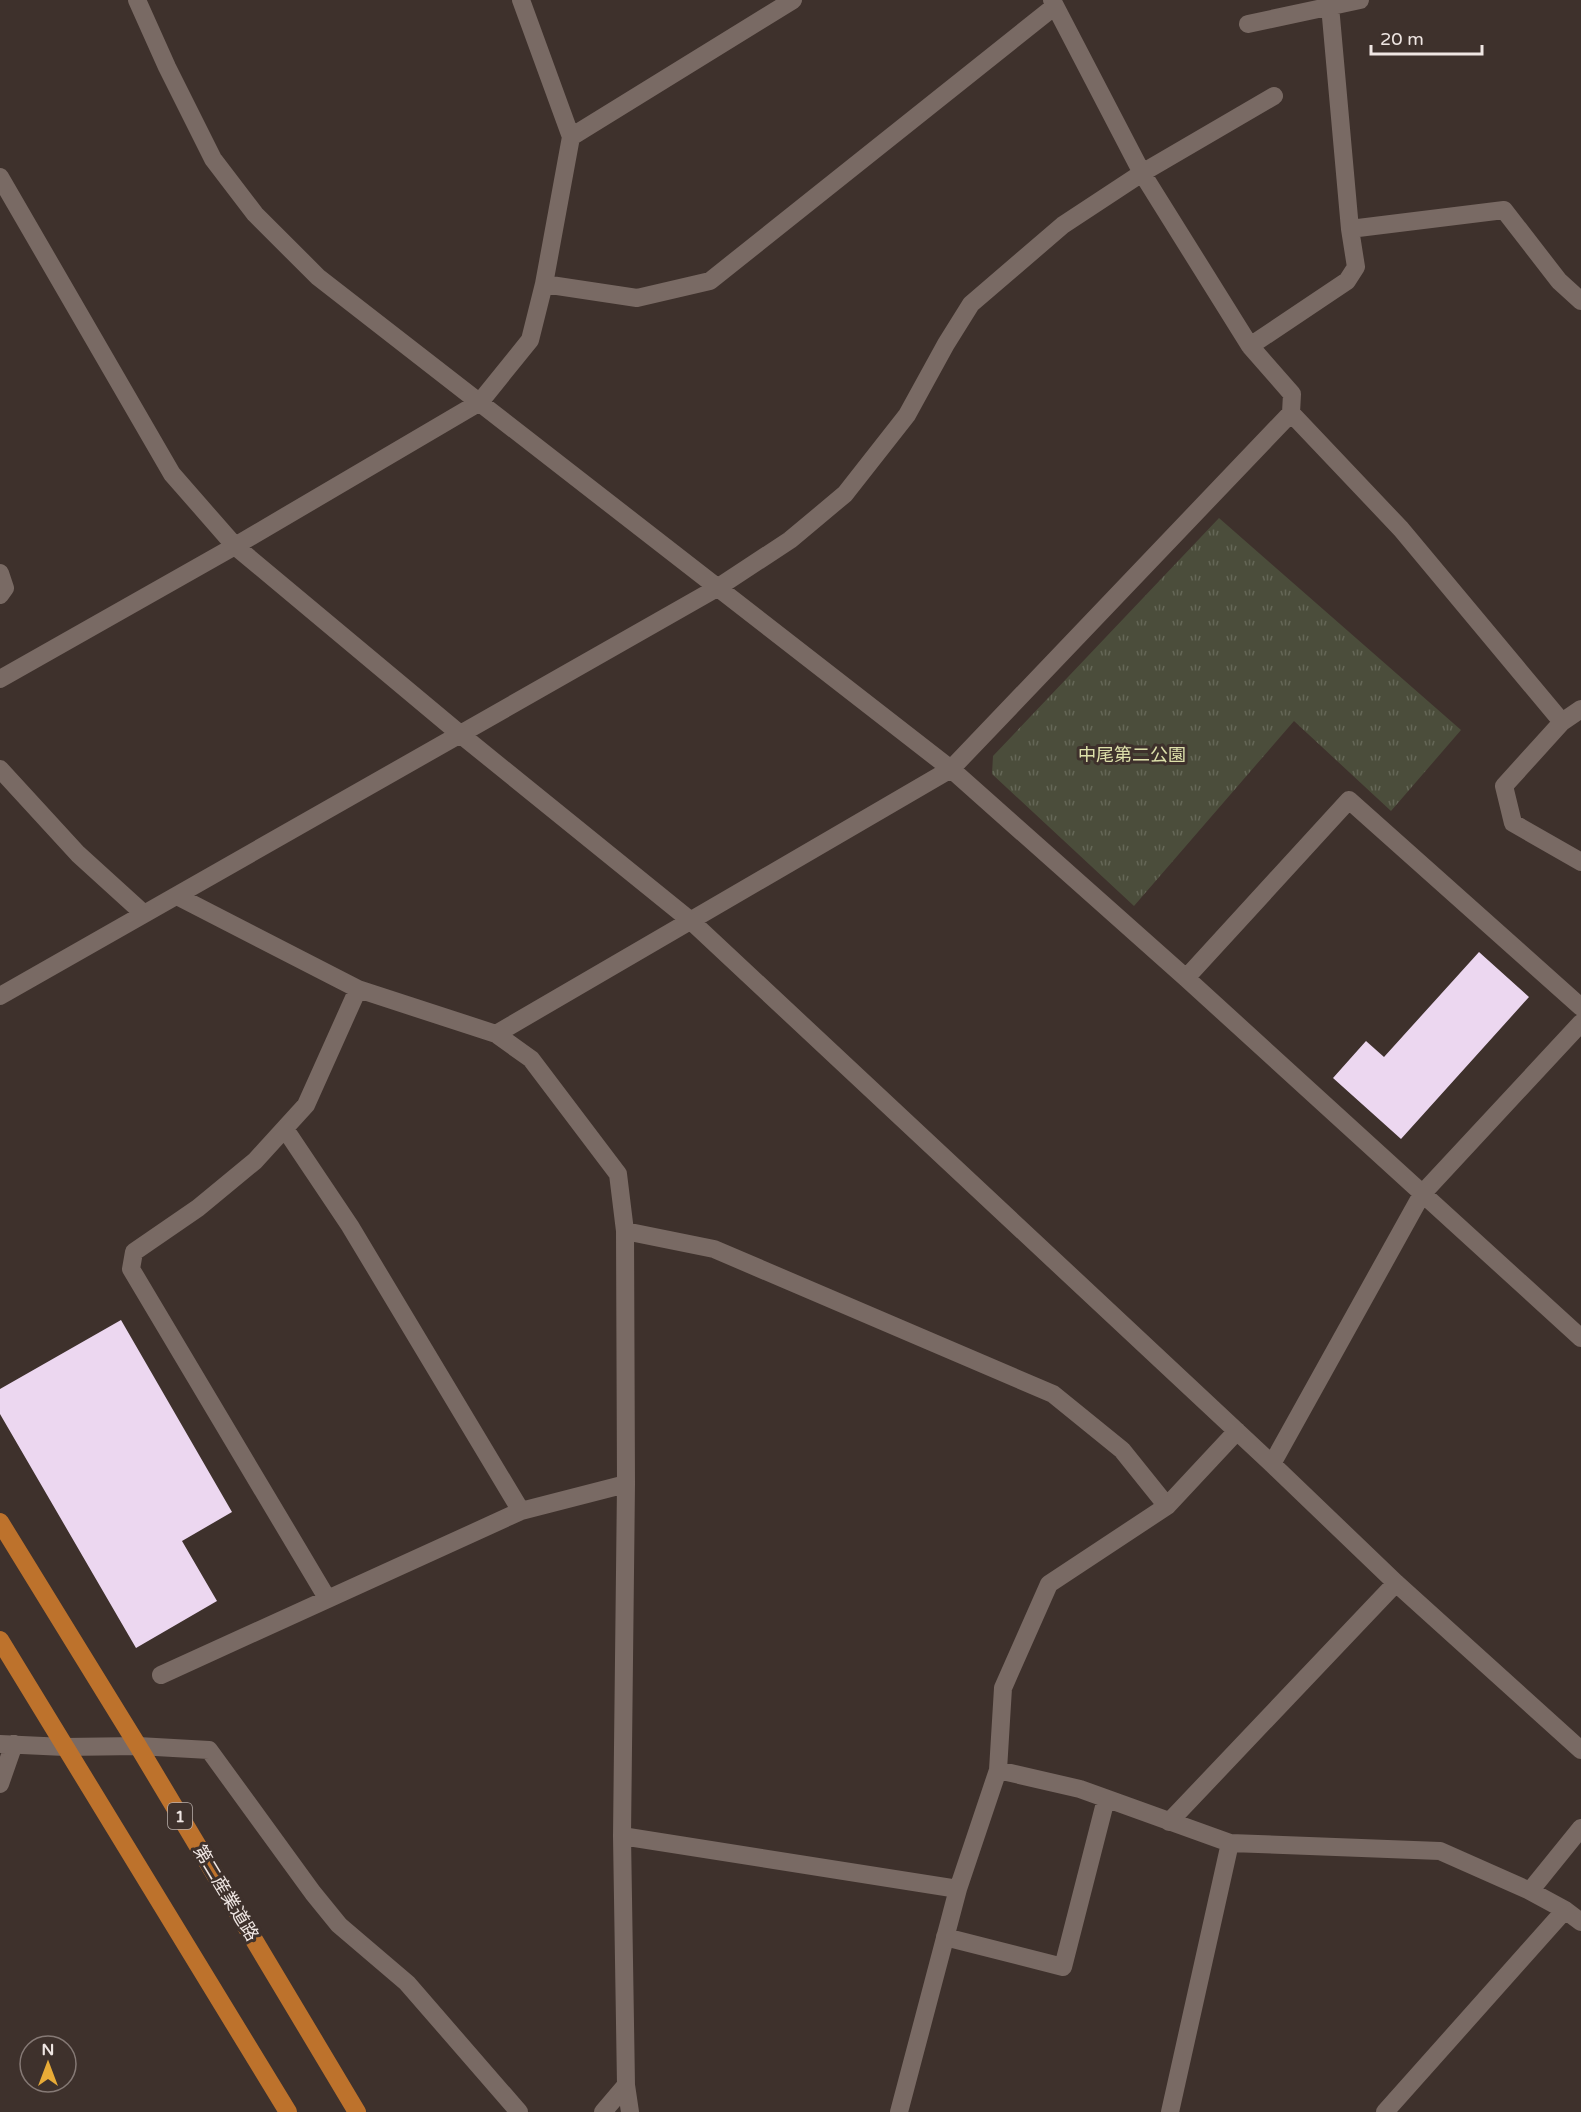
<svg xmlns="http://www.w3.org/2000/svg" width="1581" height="2112" font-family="'Varela Round','Noto Sans JP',sans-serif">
<defs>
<pattern id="park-tufts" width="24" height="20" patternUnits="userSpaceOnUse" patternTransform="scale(1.5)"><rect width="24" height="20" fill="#4b4d3b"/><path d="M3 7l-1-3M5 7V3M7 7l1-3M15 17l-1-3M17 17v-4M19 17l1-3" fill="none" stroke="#656757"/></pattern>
</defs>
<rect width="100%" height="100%" fill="#3e312c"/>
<!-- park -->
<path fill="url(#park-tufts)" d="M1219,518L1461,730L1391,811L1294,721L1134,906L992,774L993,756Z"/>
<!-- building -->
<path fill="#ecd7f0" d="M1479,952L1529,997L1401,1139L1333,1078L1366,1041L1384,1057Z
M121,1320L232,1512L182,1541L217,1601L136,1648L0,1414V1389Z"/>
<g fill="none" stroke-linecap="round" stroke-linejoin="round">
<!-- minor -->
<path stroke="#796a64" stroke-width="18" d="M137,0L167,67L213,159L255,214L318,277L951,769L1186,978L1581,1338
M521,0L571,137
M1052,0L1142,173L1250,346
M1248,24L1360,0
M0,177L172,474L235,546L460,734L691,921L1272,1464L1396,1583L1581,1750
M1350,229L1504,210L1559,281L1581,301
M544,284L637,298L710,281L1055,6
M1291,413L1401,529L1562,722
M0,573L5,588L0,595
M0,679L235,546L480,402L530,340L544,284L571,137L793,0
M1581,709L1562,722L1504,786L1513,823L1581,862
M0,769L78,854L144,914
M177,896L358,989L496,1034L531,1059L618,1174L625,1231L626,1484L622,1836L626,2085L630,2112
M1186,978L1349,800L1581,1007
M0,996L717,588L790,540L845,494L907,415L946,344L971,304L1063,225L1142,173L1274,96
M496,1034L951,769L1291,413L1292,394L1250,346L1347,281L1356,267L1350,229L1330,6
M285,1129L350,1226L521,1511
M625,1231L714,1249L1053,1394L1122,1450L1167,1506
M1272,1464L1422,1194L1581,1023
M327,1598L131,1269L134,1252L198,1208L255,1161L306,1105L358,989
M161,1675L521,1511L626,1484
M0,1744L65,1747L138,1746L209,1750L313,1893L339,1925L407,1983L519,2112
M998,1770L1080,1789L1230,1843L1440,1851L1530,1891L1565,1910L1581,1922
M0,1784L14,1744
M1169,1822L1396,1583
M622,1836L958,1889
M1530,1891L1581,1828
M945,1937L1063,1967L1106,1799
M603,2112L626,2085
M899,2112L958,1889L998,1770L1003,1688L1049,1584L1167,1506L1237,1431
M1170,2112L1230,1843
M1385,2112L1565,1910"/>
<!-- major -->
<path stroke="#bd722c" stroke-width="18" d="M0,1522L138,1746L357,2112
M0,1640L288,2112"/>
</g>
<g text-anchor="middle" stroke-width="6" stroke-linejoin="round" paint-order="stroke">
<!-- shield labels -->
<rect fill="#3e312c" stroke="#bab0ac" stroke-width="1.5" x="168" y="1803" width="24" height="26" rx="4.5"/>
<g font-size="16" font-weight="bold" fill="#efe6e3">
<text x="180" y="1822">1</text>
</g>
<!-- park labels -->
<g font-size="18" fill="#dde0aa" stroke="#3e312c">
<text x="1132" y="761">中尾第二公園</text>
</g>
<!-- street labels -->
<g font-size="18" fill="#efe6e3" stroke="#3e312c">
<text transform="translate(226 1893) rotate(59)" y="6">第二産業道路</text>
</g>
</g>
<!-- north arrow -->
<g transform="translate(48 2064)"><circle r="28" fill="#3e312c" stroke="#857975" stroke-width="1.5"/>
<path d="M0-4.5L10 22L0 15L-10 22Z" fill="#e8ab37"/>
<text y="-9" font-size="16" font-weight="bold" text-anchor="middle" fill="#efe6e3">N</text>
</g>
<!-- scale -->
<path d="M1371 45v9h111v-9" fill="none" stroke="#efe6e3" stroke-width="3"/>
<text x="1380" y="45" font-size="18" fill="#efe6e3" stroke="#3e312c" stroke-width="4.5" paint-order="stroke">20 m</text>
</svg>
